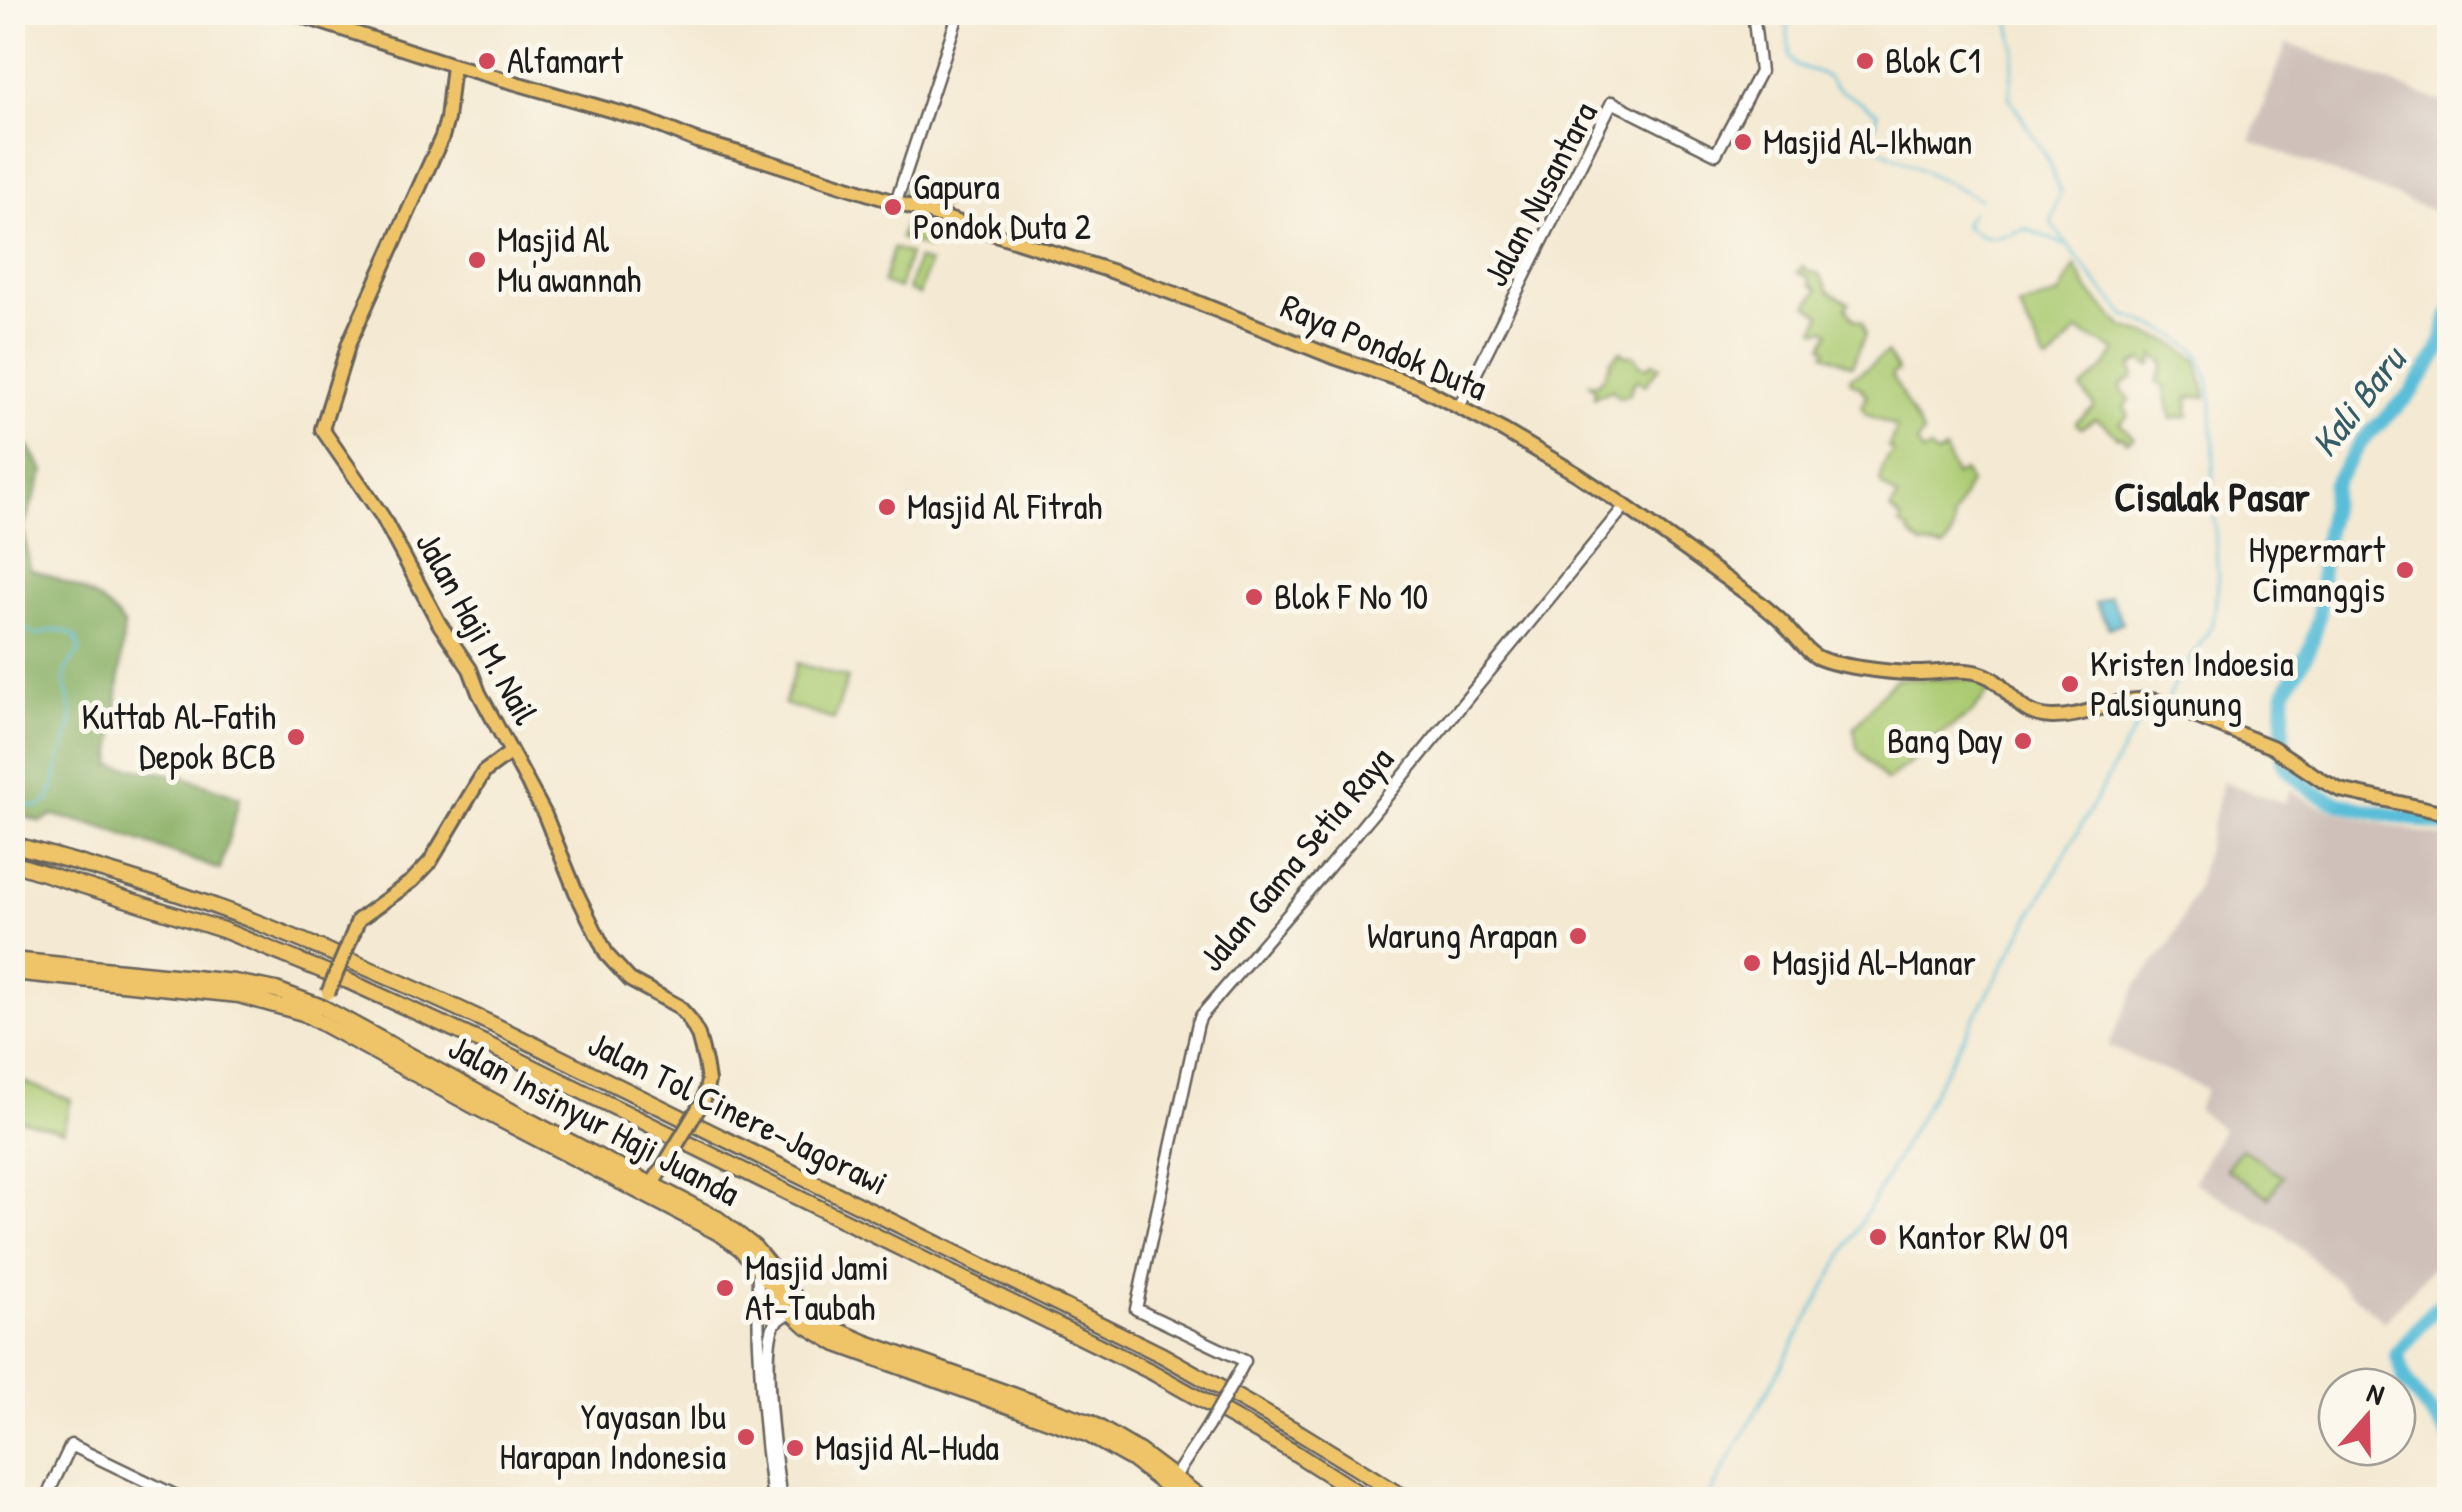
<svg xmlns="http://www.w3.org/2000/svg" width="2462" height="1512" font-family="'Patrick Hand',sans-serif">
<rect width="100%" height="100%" fill="#fbf7ec"/>
<filter id="ink" filterUnits="userSpaceOnUse"><feTurbulence type="fractalNoise" baseFrequency=".01" numOctaves="2"/><feDisplacementMap in="SourceGraphic" scale="20" xChannelSelector="R" yChannelSelector="G"/><feConvolveMatrix kernelMatrix="1 2 1 2 8 2 1 2 1" color-interpolation-filters="sRGB"/></filter>
<filter id="wash" filterUnits="userSpaceOnUse"><feTurbulence type="fractalNoise" baseFrequency=".0048" numOctaves="4" result="noise"/><feDisplacementMap in="SourceGraphic" scale="40" xChannelSelector="R" yChannelSelector="G"/><feGaussianBlur stdDeviation="2.25" result="paint"/><feColorMatrix in="noise" values="0 0 0 0 0 0 0 0 0 0 0 0 0 0 0 0 0 1.4 0 .05"/><feComposite in="paint" operator="in"/></filter>
<g filter="url(#wash)">
<rect width="100%" height="100%" fill="#f4e9d2"/>
<!-- industrial -->
<path fill="#cfc1ba" d="M2287,43L2449,105V184L2439,213L2250,141Z
M2222,782L2285,803L2289,789L2314,804L2364,819L2449,839V1249L2384,1322L2284,1234L2194,1182L2222,1129L2197,1109L2206,1089L2108,1046L2139,981L2170,944L2197,886Z"/>
<!-- green -->
<path fill="#abcb72" stroke="#647447" stroke-width="2.5" d="M907,179L948,192L940,211L900,200Z
M907,217L934,225L927,248L900,238Z
M893,248L909,254L899,289L883,283Z
M917,259L929,263L919,295L908,290Z
M1803,266L1808,271L1819,274L1829,291L1849,303L1846,308L1854,319L1862,322L1865,335L1852,366L1824,353L1827,348L1823,346L1830,332L1826,329L1819,331L1815,329L1821,315L1807,305L1818,290L1810,284V278L1797,272Z
M2075,266L2089,291L2123,327L2169,341L2197,360L2206,397H2188L2189,416L2171,419L2164,386L2156,383L2164,366L2162,361L2154,356L2152,365H2147L2143,360L2131,366L2134,377L2121,385L2122,390L2130,399L2124,407L2129,415L2120,423L2134,438L2129,441H2125L2123,437L2116,436L2106,425L2095,419L2081,428L2077,425L2076,422L2094,408V405L2081,389L2107,365L2116,351L2077,331L2050,362H2046L2019,307L2059,295Z
M1621,351L1626,355L1636,357L1640,365L1647,367L1653,362L1660,366L1645,385L1637,380L1632,385L1630,394L1619,397L1612,390L1594,397L1595,390L1589,383L1597,384L1605,375L1607,368L1611,366L1609,362Z
M1887,353L1898,371L1893,373L1892,376L1923,434L1917,443L1923,453L1930,449L1935,455L1945,450L1955,475L1964,471L1970,483L1952,519C1956,529 1951,540 1944,548L1922,545L1909,534V530L1900,525L1902,520L1890,510L1898,498L1881,485C1879,476 1884,460 1892,454V450L1888,448L1897,428L1866,414L1862,406L1867,396L1862,389L1850,381V377C1865,373 1874,360 1887,353Z
M797,663L848,678L834,720L784,704Z
M1896,679H1968L1982,682L1988,693L1972,713L1932,740L1912,762L1886,781L1857,748L1854,728L1881,694Z
M13,1078L71,1100L63,1131L19,1119L13,1140Z
M2241,1148L2283,1176L2269,1197L2226,1169Z"/>
<!-- forest -->
<path fill="#88af64" stroke="#526640" stroke-width="2.5" d="M13,438L29,447L44,471L23,528L30,569C66,582 102,593 124,626L112,765L182,776L240,797L220,870L98,826L52,815L41,822L13,812Z"/>
<!-- water -->
<path fill="#5abed8" stroke="#3b6d7a" stroke-width="2.5" d="M2110,596L2123,622L2109,628L2095,603Z"/>
<g fill="none" stroke-linecap="round" stroke-linejoin="round">
<!-- stream -->
<path stroke="#5abed8" stroke-width="2.5" d="M1786,12L1790,57L1796,66C1811,70 1827,72 1835,87L1878,113L1876,123L1868,143L1980,199
M2008,12L2015,49L2009,97L2046,156L2060,192L2051,223L2095,281L2125,315L2171,333L2197,351L2208,377L2212,407L2214,465L2212,472L2218,584L2213,624L2172,688L2169,698
M1972,212L1964,225C1988,244 1999,238 2026,229L2065,245
M12,616L25,629L38,636C52,627 61,629 75,636L80,650L65,671V685L73,718L50,798C39,812 28,805 12,801
M1707,1500L2133,732L2140,721L2163,708"/>
<!-- river -->
<path stroke="#5abed8" stroke-width="15" d="M2450,314L2438,353L2411,393L2362,441L2334,484L2322,560L2319,617L2310,648L2284,693L2283,763C2291,773 2301,783 2312,790C2344,813 2410,815 2450,827
M2450,1295L2427,1317L2397,1354L2405,1381L2450,1437"/>
</g>
</g>
<g filter="url(#ink)">
<g fill="none" stroke-linecap="round" stroke-linejoin="round">
<!-- minor casing -->
<g stroke="#68645c" stroke-width="15">
<path id="minor" d="M896,202L959,12
M1459,407L1612,102L1716,154L1760,72L1753,12
M758,1268C757,1345 762,1423 773,1500
M1238,1374L1245,1361L1136,1309L1198,1023L1201,1016L1328,868L1625,506
M1174,1478L1208,1426
M45,1500L71,1445L185,1500
M781,1500C776,1465 760,1350 775,1323L784,1316L794,1314"/>
</g>
<!-- major casing -->
<g stroke="#68645c" stroke-width="18">
<path id="major" d="M290,12L453,65L648,121L697,141L766,161L1111,271L1189,299L1328,355L1418,386L1504,431L1577,474L1625,506L1760,603C1768,610 1776,616 1783,623C1794,634 1803,648 1815,656C1831,666 1893,673 1913,673C1936,674 1960,667 1982,674C2010,683 2013,716 2052,717C2088,718 2120,694 2157,701L2272,747L2323,781L2340,790L2450,814
M453,65L447,119L442,137L349,343L322,429L382,516L440,625L470,669L479,693L544,813L576,892L607,955L630,980L678,1006L688,1017L698,1035L705,1062L708,1081L704,1099
M354,931L358,920L412,881L430,862L484,772L511,752
M652,1184L668,1159"/>
</g>
<!-- highway casing -->
<g stroke="#68645c" stroke-width="19">
<path id="highway" d="M12,844C86,865 161,886 233,913C321,947 408,985 494,1025L1162,1355L1300,1433L1408,1500
M12,863L223,930L348,981L484,1043L1152,1372L1292,1451L1369,1500
M12,960L234,982L276,990L322,1007L524,1118L718,1219L754,1247L802,1306L830,1327L864,1342L1091,1423L1140,1452L1204,1500
M12,972L239,995L303,1013L474,1106L721,1234L741,1249L758,1268L794,1314L807,1326L837,1344L1087,1434L1133,1460L1185,1500"/>
</g>
<!-- minor -->
<use href="#minor" stroke="#fff" stroke-width="10"/>
<!-- major -->
<use href="#major" stroke="#efc469" stroke-width="12"/>
<!-- highway -->
<use href="#highway" stroke="#efc469" stroke-width="14"/>
<!-- minor-bridge casing -->
<g stroke="#68645c" stroke-width="15" stroke-linecap="butt">
<path id="minor-bridge" d="M1208,1426L1238,1374"/>
</g>
<!-- major-bridge casing -->
<g stroke="#68645c" stroke-width="18" stroke-linecap="butt">
<path id="major-bridge" d="M328,993L354,931
M668,1159L704,1099"/>
</g>
<!-- minor-bridge -->
<use href="#minor-bridge" stroke="#fff" stroke-width="10"/>
<!-- major-bridge -->
<use href="#major-bridge" stroke="#efc469" stroke-width="12"/>
</g>
</g>
<!-- markers -->
<g fill="#d1495b" stroke="#fbf7ec" stroke-width="4">
<circle cx="487" cy="61" r="10"/>
<circle cx="1865" cy="61" r="10"/>
<circle cx="1743" cy="142" r="10"/>
<circle cx="893" cy="207" r="10"/>
<circle cx="477" cy="260" r="10"/>
<circle cx="887" cy="507" r="10"/>
<circle cx="2405" cy="570" r="10"/>
<circle cx="1254" cy="597" r="10"/>
<circle cx="2070" cy="684" r="10"/>
<circle cx="296" cy="737" r="10"/>
<circle cx="2023" cy="741" r="10"/>
<circle cx="1578" cy="936" r="10"/>
<circle cx="1752" cy="963" r="10"/>
<circle cx="1878" cy="1237" r="10"/>
<circle cx="725" cy="1288" r="10"/>
<circle cx="746" cy="1437" r="10"/>
<circle cx="795" cy="1448" r="10"/>
</g>
<g text-anchor="middle" stroke-width="10" stroke-linejoin="round" paint-order="stroke">
<!-- poi labels -->
<g font-size="35" fill="#1c1c1c" stroke="#fbf7ec" text-anchor="start">
<text x="507" y="73">Alfamart</text>
<text x="1885" y="73">Blok C1</text>
<text x="1763" y="154">Masjid Al-Ikhwan</text>
<text x="913" y="199">Gapura<tspan x="913" dy="40">Pondok Duta 2</tspan></text>
<text x="497" y="252">Masjid Al<tspan x="497" dy="40">Mu'awannah</tspan></text>
<text x="907" y="519">Masjid Al Fitrah</text>
<text x="2385" y="562" text-anchor="end">Hypermart<tspan x="2385" dy="40">Cimanggis</tspan></text>
<text x="1274" y="609">Blok F No 10</text>
<text x="2090" y="676">Kristen Indoesia<tspan x="2090" dy="40">Palsigunung</tspan></text>
<text x="276" y="729" text-anchor="end">Kuttab Al-Fatih<tspan x="276" dy="40">Depok BCB</tspan></text>
<text x="2003" y="753" text-anchor="end">Bang Day</text>
<text x="1558" y="948" text-anchor="end">Warung Arapan</text>
<text x="1772" y="975">Masjid Al-Manar</text>
<text x="1898" y="1249">Kantor RW 09</text>
<text x="745" y="1280">Masjid Jami<tspan x="745" dy="40">At-Taubah</tspan></text>
<text x="726" y="1429" text-anchor="end">Yayasan Ibu<tspan x="726" dy="40">Harapan Indonesia</tspan></text>
<text x="815" y="1460">Masjid Al-Huda</text>
</g>
<!-- street labels -->
<g font-size="35" fill="#1c1c1c" stroke="#fbf7ec">
<text transform="translate(1540 194) rotate(-62)" y="12">Jalan Nusantara</text>
<text transform="translate(1384 347) rotate(23)" y="12">Raya Pondok Duta</text>
<text transform="translate(477 628) rotate(61)" y="12">Jalan Haji M. Nail</text>
<text transform="translate(1296 859) rotate(-50)" y="12">Jalan Gama Setia Raya</text>
<text transform="translate(738 1113) rotate(26)" y="12">Jalan Tol Cinere–Jagorawi</text>
<text transform="translate(594 1120) rotate(28)" y="12">Jalan Insinyur Haji Juanda</text>
</g>
<!-- water labels -->
<g font-size="38" font-style="italic" fill="#355d67" stroke="#fbf7ec">
<text transform="translate(2358 402) rotate(-52)" y="13">Kali Baru</text>
</g>
<!-- quarter labels -->
<g font-size="40" font-weight="bold" fill="#1c1c1c" stroke="#fbf7ec">
<text x="2212" y="511">Cisalak Pasar</text>
</g>
</g>
<!-- margin -->
<rect width="2462" height="1512" fill="none" stroke="#fbf7ec" stroke-width="50"/>
<!-- north arrow -->
<g transform="translate(2367 1417) rotate(20)"><circle r="48" fill="#fbf7ec" stroke="#a29f99" stroke-width="2.5"/>
<path d="M0-8L18 38L0 25L-18 38Z" fill="#d1495b"/>
<text y="-15" font-size="28" font-weight="bold" text-anchor="middle" fill="#1c1c1c">N</text>
</g>
</svg>
